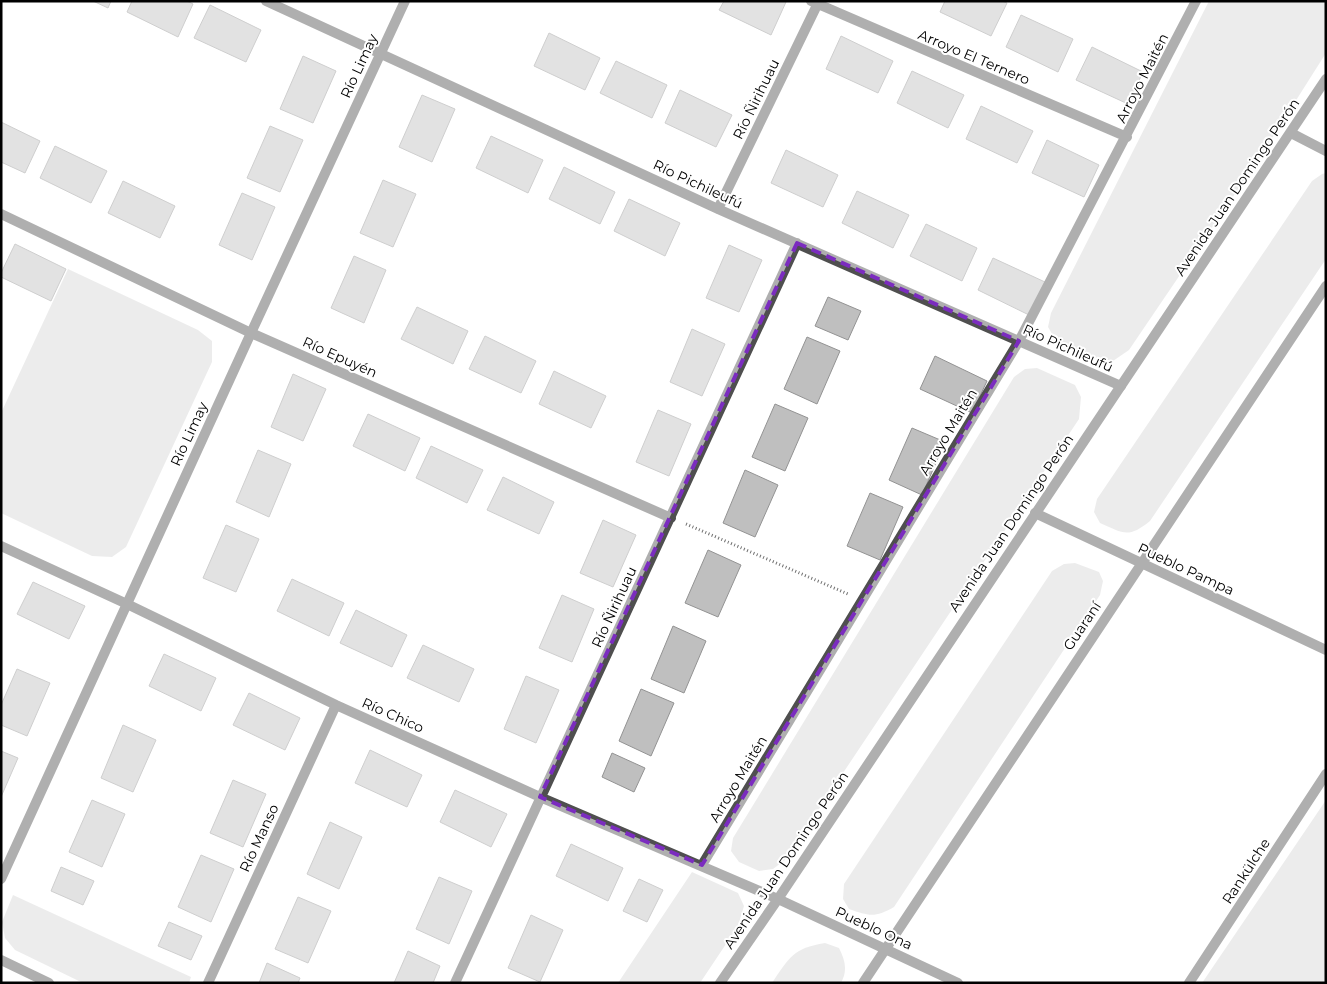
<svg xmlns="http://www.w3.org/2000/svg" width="1327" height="984" font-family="Montserrat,sans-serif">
<rect width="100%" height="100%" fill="#fff"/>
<!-- green -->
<path fill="#d6d6d6" d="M1209,1H1326V53L1264,151L1129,350L1113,361L1097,358L1055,339L1048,327L1051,313Z
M1326,173V259L1150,521C1128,539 1123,533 1100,523L1094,512L1097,499L1312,181L1322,174Z
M68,269L198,330L212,341V362L126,547L112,557L92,556L1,513V413Z
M1037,368L1075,385L1081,397L1079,419L785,860L773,869L759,871L739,862L731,851L733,838L1014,377L1025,369Z
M1075,563L1099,572L1103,581L1100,595L894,907C875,918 869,916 849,909L843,899L844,884L1052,571L1064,564Z
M1326,800V983H1202Z
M692,872L738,893L744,906L738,926L700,983H618Z
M13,895L191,977L189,983H83L15,950L5,938L2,922Z
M825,943L839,948C845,960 848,970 841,983H772C789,958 793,948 825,943Z"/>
<!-- building -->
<path fill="#bfbfbf" stroke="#939393" d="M93,1H111L108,8Z
M132,1H187L193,4L178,37L127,12Z
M724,1H784L786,2L771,35L719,10Z
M945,1H1002L1007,3L991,36L940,12Z
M210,5L261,30L246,62L194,38Z
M1021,15L1073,39L1058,72L1006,47Z
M549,33L600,58L585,90L534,66Z
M841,36L893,61L878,93L826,69Z
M1092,47L1143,72L1128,104L1076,80Z
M303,56L336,71L313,123L280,109Z
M616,61L667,85L652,118L600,93Z
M912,71L964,95L948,128L897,103Z
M680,90L732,115L716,147L665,123Z
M422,95L455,109L432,162L399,147Z
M981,106L1033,131L1017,163L966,139Z
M1,122L40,141L25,173L1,162Z
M270,126L303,140L280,192L247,178Z
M491,136L543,160L528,193L476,168Z
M1047,140L1099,165L1084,197L1032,173Z
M55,146L107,171L91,203L40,178Z
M786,150L838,175L823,207L771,183Z
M564,167L615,192L600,224L549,199Z
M383,180L416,194L393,247L360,233Z
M123,181L175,206L160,238L108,213Z
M857,191L909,215L893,248L842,223Z
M242,193L275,207L252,260L219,245Z
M629,199L680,223L665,256L614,231Z
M926,224L977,248L962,281L910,256Z
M15,244L66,269L51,301L1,277V273Z
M729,245L762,260L739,312L706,298Z
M354,256L386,270L364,323L331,308Z
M993,258L1045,282L1029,315L978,290Z
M828,297L861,311L848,340L815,326Z
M417,307L468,331L453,364L401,339Z
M692,329L725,344L702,396L670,382Z
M485,336L536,361L521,393L469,369Z
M807,337L840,351L817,404L784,389Z
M935,356L987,381L972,413L920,389Z
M554,371L606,396L591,428L539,404Z
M293,374L326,389L303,441L271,427Z
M775,404L808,418L785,471L752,457Z
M658,410L691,424L669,476L636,462Z
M368,414L420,438L405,471L353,446Z
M912,428L945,442L922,495L889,480Z
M431,446L483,470L467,503L416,478Z
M258,450L291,464L269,517L236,502Z
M745,470L778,485L755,537L723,523Z
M503,477L554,502L539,534L487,510Z
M870,493L903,507L880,560L847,546Z
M603,520L636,535L613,587L580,573Z
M226,525L259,539L236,592L203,578Z
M708,550L741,565L718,617L685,603Z
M292,579L344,603L329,636L277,611Z
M33,582L85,606L69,639L17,614Z
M562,595L594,609L572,662L539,648Z
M356,610L407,635L392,667L340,643Z
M673,626L706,641L684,693L651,679Z
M423,645L474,669L459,702L407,678Z
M164,654L216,678L201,711L149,686Z
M17,669L50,683L27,736L1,725V705Z
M526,676L559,690L536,743L504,729Z
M641,689L674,703L651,756L619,741Z
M249,693L300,718L285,750L233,725Z
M123,725L156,740L133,792L101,778Z
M370,750L422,775L407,807L355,783Z
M1,751L18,758L1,797Z
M612,753L645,768L634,792L602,777Z
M233,780L266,794L243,847L210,833Z
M455,790L507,814L491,847L440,822Z
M92,800L125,814L102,867L69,852Z
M330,822L362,837L339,889L307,874Z
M571,844L623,868L608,901L556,876Z
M201,855L234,869L211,922L178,907Z
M61,867L94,881L83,905L51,891Z
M439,877L472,891L449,944L416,929Z
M639,879L663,890L647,922L623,911Z
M298,897L331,911L308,963L275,949Z
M531,915L563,930L540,982L508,968Z
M169,922L202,936L191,960L158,946Z
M408,951L440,966L433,983H394Z
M267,963L300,978L298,983H259Z"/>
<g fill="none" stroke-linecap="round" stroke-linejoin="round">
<!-- path -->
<path stroke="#717171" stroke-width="3" stroke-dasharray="1 2.5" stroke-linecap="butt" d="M686,524L848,594"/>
<!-- minor -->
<path stroke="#4f4f4f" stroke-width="10" d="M266,1L718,209L1121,386
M811,1L1127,137
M1291,133L1326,151
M718,209L819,1
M1,214L251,333L671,518
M1035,513L1326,650
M1,546L127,604L336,705L540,797L778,899L958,983
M702,865L1019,341L1196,1
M208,983L336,705
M455,983C568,736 684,490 797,243
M863,983L1326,286
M1189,983L1326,774"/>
<!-- tertiary -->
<path stroke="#4f4f4f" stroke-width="10" d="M1,879L251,333L405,1
M1,960L49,983
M720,983L778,899L1326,79"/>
</g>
<!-- marked area -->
<path d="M0 0H1327V984H0ZM797,243L1019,341L702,865L540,797Z" fill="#fff" fill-opacity=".55" fill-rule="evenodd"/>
<path fill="none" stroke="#7b2cbf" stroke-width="4" stroke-dasharray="10 6" stroke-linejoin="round" d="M797,243L1019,341L702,865L540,797Z"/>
<g text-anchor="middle" stroke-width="4" stroke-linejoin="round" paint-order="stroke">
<!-- street labels -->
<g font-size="14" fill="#000" stroke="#fff">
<text transform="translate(974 57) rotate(23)" y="5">Arroyo El Ternero</text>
<text transform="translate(359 66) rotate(-65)" y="5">Río Limay</text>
<text transform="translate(1142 78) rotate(-63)" y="5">Arroyo Maitén</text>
<text transform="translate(756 99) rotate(-64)" y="5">Río Ñirihuau</text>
<text transform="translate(698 184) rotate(25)" y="5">Río Pichileufú</text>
<text transform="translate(1237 187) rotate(-56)" y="5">Avenida Juan Domingo Perón</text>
<text transform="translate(1068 348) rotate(24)" y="5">Río Pichileufú</text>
<text transform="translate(340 357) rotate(24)" y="5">Río Epuyén</text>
<text transform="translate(948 432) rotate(-59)" y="5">Arroyo Maitén</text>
<text transform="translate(189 434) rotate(-65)" y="5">Río Limay</text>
<text transform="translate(1011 523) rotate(-56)" y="5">Avenida Juan Domingo Perón</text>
<text transform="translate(1186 569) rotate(25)" y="5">Pueblo Pampa</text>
<text transform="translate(614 607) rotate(-65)" y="5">Río Ñirihuau</text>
<text transform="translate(1082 626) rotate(-56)" y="5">Guaraní</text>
<text transform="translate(393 715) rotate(24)" y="5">Río Chico</text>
<text transform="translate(738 779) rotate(-59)" y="5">Arroyo Maitén</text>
<text transform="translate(259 838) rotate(-65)" y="5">Río Manso</text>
<text transform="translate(786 860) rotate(-56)" y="5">Avenida Juan Domingo Perón</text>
<text transform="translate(1246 871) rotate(-57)" y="5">Rankülche</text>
<text transform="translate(874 928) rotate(25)" y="5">Pueblo Ona</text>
</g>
</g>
<!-- border -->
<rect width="1327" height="984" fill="none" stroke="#000000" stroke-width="5"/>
</svg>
